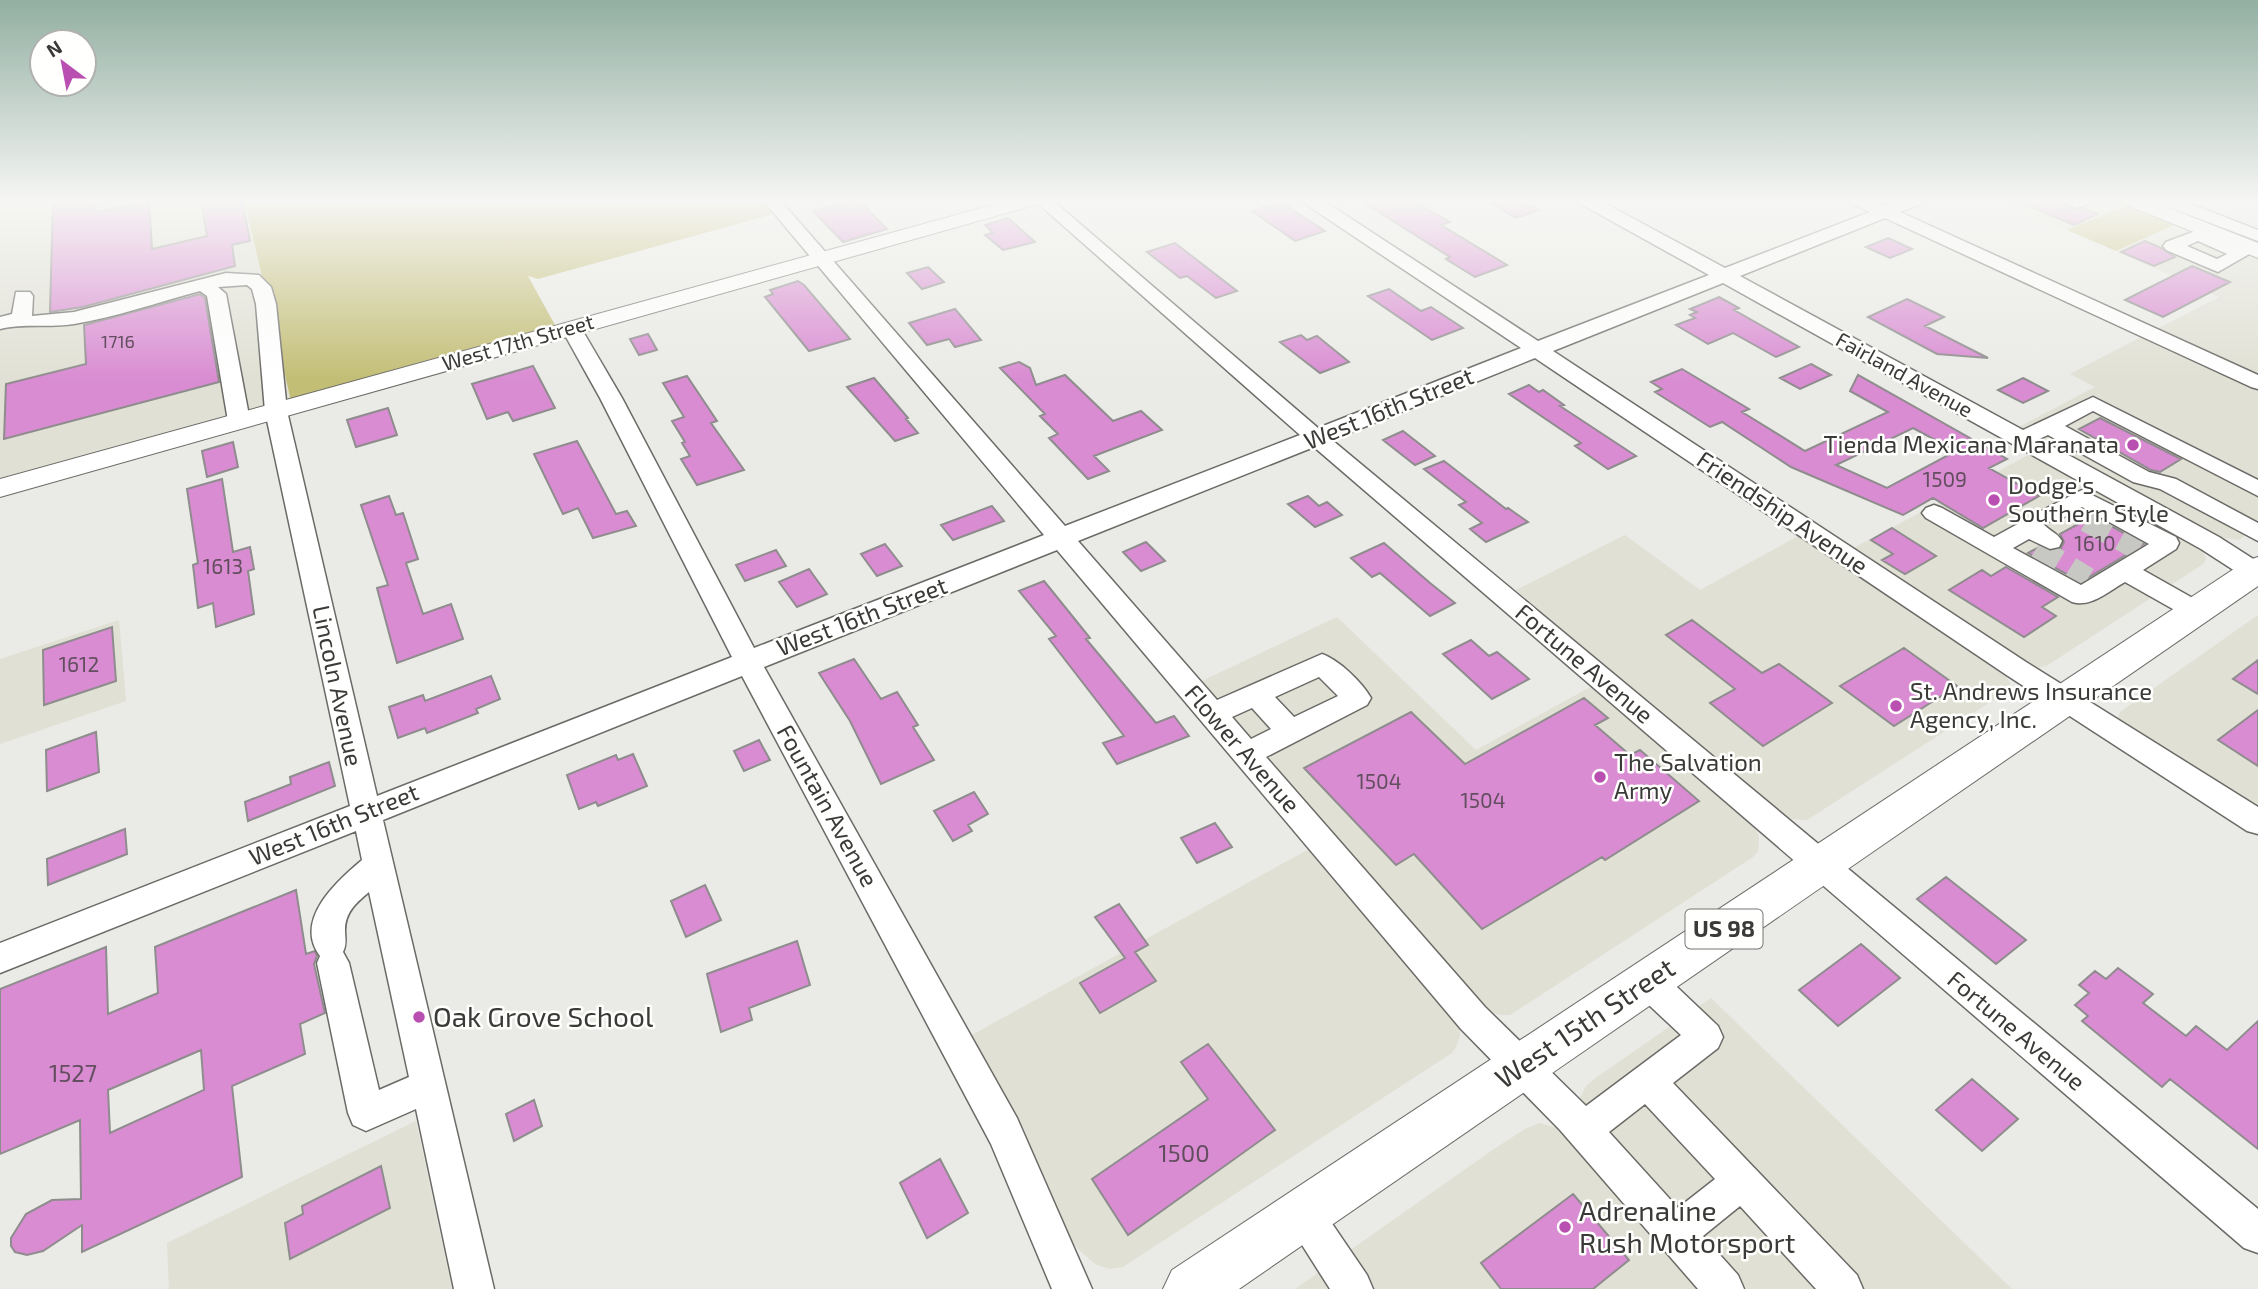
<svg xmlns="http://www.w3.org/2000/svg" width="2258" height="1289" font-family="'Exo 2',sans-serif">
<rect width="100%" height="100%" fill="#eaeae6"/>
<!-- built -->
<path fill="#e0e0d4" d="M0,199H244L291,401L0,482Z
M1994,199H2114L2129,204L2066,230Z
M2176,224L2258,257V379L2153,331L2219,297L2116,251Z
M2145,335L2258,388V527L2239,540L2218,537L2015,429L2095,387L2070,374Z
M2032,453L2192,542L2202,550L2206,559L2203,564L2048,665L2038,668L2029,665L1850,550Z
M1802,534L2003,671L2010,683L2009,690L1807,820L1791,819L1762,801L1516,590L1625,535L1700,590Z
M2258,615V813L2117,719L2120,712Z
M1337,617L1476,750L1594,685L1751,821L1759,836L1758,851L1753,857L1510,1015H1500L1487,1011L1200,682Z
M119,620L126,701L0,744V659Z
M1311,848L1459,1023L1460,1036L1456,1047L1452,1053L1132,1261L1123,1267L1110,1269L1095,1264L1077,1248L1064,1228L1028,1143L970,1036Z
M1711,998L2012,1289H1747L1580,1098L1586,1086L1597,1077Z
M416,1121L452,1289H169L167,1243Z
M1540,1123L1564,1130L1703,1289H1295L1494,1149L1525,1129Z"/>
<!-- green -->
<path fill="#c3be76" d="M244,199H761L773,214L538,279L528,276L556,327L291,401Z
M2129,204L2176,224L2116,251L2067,230Z"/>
<!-- building -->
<path fill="#d98cd2" stroke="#8f8c8e" stroke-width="2" fill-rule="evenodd" d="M53,199H95L96,212L149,201L152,249L207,236L201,199H242L250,241L232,245L235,266L83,307L50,312Z
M857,199L887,229L843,242L813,211Z
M1358,199H1410L1450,222L1441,225L1507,265L1475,277L1446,259L1450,257Z
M1483,199H1520L1539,210L1516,218Z
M2011,199H2058L2074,210L2083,208L2098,214L2074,225Z
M1281,202L1325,231L1295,241L1252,211Z
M1008,218L1035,242L1003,250L985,235L993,233L985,225Z
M1888,238L1912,249L1890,258L1866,247Z
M2145,241L2161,248L2175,257L2154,266L2121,252Z
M1175,243L1237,291L1216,298L1187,276L1180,278L1147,252Z
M2192,266L2230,282L2163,317L2125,300Z
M928,267L944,282L922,289L907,273Z
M798,281L804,285L850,339L809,351L765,297L773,294L770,290Z
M1389,289L1421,311L1431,307L1463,328L1432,340L1368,296Z
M200,294L205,298L219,382L4,439L6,384L86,364L84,325Z
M1719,297L1739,308L1734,310L1799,347L1776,357L1733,333L1708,344L1676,325L1695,318L1690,315L1697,312L1690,309Z
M1907,299L1944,317L1925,326L1988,358L1937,354L1868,317Z
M955,309L981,340L955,347L949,339L927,345L909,323Z
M648,334L657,350L639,355L630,339Z
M1301,335L1307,340L1317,336L1349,362L1320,373L1280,342Z
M1019,362L1030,368L1036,385L1065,375L1113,421L1141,411L1162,430L1094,456L1109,471L1088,479L1049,438L1058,434L1040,416L1045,414L1000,368Z
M1811,364L1831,375L1800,389L1780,378Z
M533,366L555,408L513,421L508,412L487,419L472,384Z
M1682,369L1749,409L1742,412L1805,451L1888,412L1850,391L1858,375L2007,459L1989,468L2039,496L1983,528L1933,498L1903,515L1791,467L1722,422L1710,427L1655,392L1662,389L1651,382ZM1913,428L1956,451L1887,488L1836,465Z
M687,376L717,421L711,423L744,470L697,485L681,459L690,456L682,443L685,442L672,421L684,417L663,383Z
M874,378L908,418L906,419L918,433L895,441L847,387Z
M2023,378L2048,391L2023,403L1998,390Z
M1529,385L1539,392L1543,390L1564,405L1560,406L1636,456L1608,469L1575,446L1581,443L1509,394Z
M388,408L397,435L356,447L347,420Z
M2100,418L2181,459L2160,472L2151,470L2079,429Z
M1403,431L1435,456L1415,465L1383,440Z
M577,441L616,514L627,511L636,526L593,538L578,508L563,514L534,454Z
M233,442L238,467L207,477L202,451Z
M1444,461L1506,509L1508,508L1528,522L1486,542L1470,529L1482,523L1459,505L1466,502L1424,469Z
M222,479L233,552L250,547L254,569L248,571L254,614L216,627L213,603L198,608L193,565L198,563L187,489Z
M389,496L396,515L403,513L418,559L406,563L423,614L451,604L463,639L397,663L377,588L388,585L361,505Z
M1308,496L1319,506L1327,502L1342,515L1315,527L1288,504Z
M992,506L1004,521L953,540L941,525Z
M2093,516L2144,544L2081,582L2028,553L2039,547L2049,551L2060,550L2064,542L2060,534Z
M1892,528L1936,556L1905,574L1882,560L1893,554L1871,540Z
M1146,542L1165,561L1141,571L1123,552Z
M1384,543L1430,583L1455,603L1430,616L1380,573L1372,577L1351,558Z
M885,544L902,566L877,576L861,554Z
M776,550L786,566L745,581L736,565Z
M2006,567L2058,597L2042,607L2056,616L2024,637L1949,590L1982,570L1991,576Z
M809,569L827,594L797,607L779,582Z
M1044,581L1090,638L1086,639L1156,723L1174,716L1189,736L1117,764L1103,743L1124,736L1049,639L1056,636L1019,591Z
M1692,620L1762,673L1779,664L1832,703L1763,746L1710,703L1735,689L1666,635Z
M112,627L116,681L44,705L43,650Z
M1471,640L1489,656L1497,652L1529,679L1492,699L1443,654Z
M1904,648L1957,686L1894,726L1840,686Z
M854,659L881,699L897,692L918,725L913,727L934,760L881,784L850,721L819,673Z
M2258,660V694L2233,679Z
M491,676L500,699L476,709L478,713L427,733L425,728L398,738L389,707L423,695L425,701Z
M1584,698L1608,718L1595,725L1630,755L1640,750L1699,801L1605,860L1602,857L1482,929L1414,854L1396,865L1304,768L1411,712L1465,764Z
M2258,710V766L2218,740Z
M96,732L99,772L47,791L46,750Z
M759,740L770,760L744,771L734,751Z
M633,754L647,786L598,806L596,802L579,809L567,775L616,755L618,760Z
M329,762L335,786L248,821L245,802L291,784L290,777Z
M974,792L988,814L968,825L972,831L953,841L934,811Z
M1215,823L1232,847L1197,863L1181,838Z
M125,829L127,854L48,885L47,859Z
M1946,877L2026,940L1996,964L1917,899Z
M705,885L721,920L686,937L671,901Z
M296,890L306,954L315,951L317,956L314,964L325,1013L300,1024L305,1054L232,1086L242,1177L82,1252V1225L43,1251L27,1255L15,1252L11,1246V1238L26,1214L52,1200L81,1199L80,1120L0,1154V989L106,947L108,1014L158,993L155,947ZM201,1050L204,1090L110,1133L108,1090Z
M1119,904L1148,945L1135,952L1156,981L1100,1013L1080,983L1125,958L1095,917Z
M797,941L810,985L749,1008L752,1020L721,1032L707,974Z
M1861,944L1900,978L1838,1026L1799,990Z
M2118,968L2153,994L2143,1003L2186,1036L2196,1026L2227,1050L2258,1021V1149L2170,1079L2162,1087L2082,1021L2088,1016L2075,1005L2089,993L2079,985L2095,971L2106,979Z
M1208,1044L1275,1130L1128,1235L1092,1179L1208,1099L1181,1062Z
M1972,1079L2018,1119L1982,1151L1936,1110Z
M534,1100L542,1126L514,1141L506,1114Z
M940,1159L968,1213L927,1238L900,1183Z
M381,1166L390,1208L290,1259L285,1223L303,1214L302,1206Z
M1573,1194L1629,1260L1593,1289H1501L1481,1263Z"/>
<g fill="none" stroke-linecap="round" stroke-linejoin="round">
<!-- minor-tunnel -->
<path stroke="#c7c7c3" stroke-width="26" stroke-dasharray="26 13" stroke-linecap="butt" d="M2087,519L2140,548
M2036,549L2087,580"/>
<!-- minor casing -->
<g stroke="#6b6a67" stroke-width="3">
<path id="minor" d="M762,199H779L1065,526L1300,435L1033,199H1051L1318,428L1521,348L1304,203L1302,199H1321L1538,341L1709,275L1579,203L1577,199H1597L1725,268L1870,212L1851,203L1849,199H1870L1886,206L1904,199H1926L1924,203L1900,212L2258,375V389L2251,387L1885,218L1740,276L2023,430L2093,397L2258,480V496L2093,411L2065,426L2149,472L2176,479L2258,523V541L2160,489L2133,482L2048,435L2039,439L2219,537L2258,562V582L2249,580L2201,549L1723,283L1553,351L2026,662L2258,807V834L2247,831L2008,676L1535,358L1332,440L2258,1209V1253L2244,1248L1314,447L1078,541L1217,700L1322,654C1339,660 1362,682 1371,698L1367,705L1266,757L1485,1007L1586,1106L1681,1035L1635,992L1630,981L1635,970L1647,966L1659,970L1718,1026L1723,1037L1718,1048L1673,1083L1857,1275L1863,1289H1816L1740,1206L1703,1236L1738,1275L1744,1289H1698L1560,1130L1461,1029L1057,550L764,667L1017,1118L1092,1289H1052L991,1144L742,676L383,820L494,1289H454L416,1109L366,1131L353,1125L348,1113L317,963L320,956C293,920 337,881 362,860L356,831L0,973V943L350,806L265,411L256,304L252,289L247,285L218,287L226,294L250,421L247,426H231L228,421L207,296L200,291C159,302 116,317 74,324C49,328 23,323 0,329V317L12,314L16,292H30L33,296L32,316L74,312L226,273L259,275L271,287L276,304L287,411L377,796L732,657L600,398L561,328L564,324H578L581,328L622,398L754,648L1044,535ZM1319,677L1338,696L1294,717L1275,697ZM1252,708L1271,729L1251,739L1232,717ZM369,892L409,1077L379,1090L349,963L343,952C347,944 345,938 345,930C345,912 357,902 369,892ZM1645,1104L1715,1179L1678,1208L1609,1132Z
M2071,199H2095L2092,203L2075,208L2066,203Z
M2155,199H2178L2258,230V241L2158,203Z
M2198,230L2248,249L2251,253L2218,272L2166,250L2163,246L2166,242ZM2198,241L2227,254L2217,259L2187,246Z
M2082,490L2176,537L2179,543L2176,549L2143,570L2205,605L2209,611L2205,617L2196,620L2187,617L2125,582C2109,591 2091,608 2072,602L1926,518L1922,513L1926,508L1934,505L1942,508L1994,537L2025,520H2040L2037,516L2041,511ZM2082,507L2149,544L2081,585L2013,548L2029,539L2050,549L2059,547L2062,541C2057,532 2047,530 2042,522L2057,521Z
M1303,1194L1316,1200L1367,1275L1373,1289H1330L1290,1226L1284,1213L1290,1200Z"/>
</g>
<!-- major casing -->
<g stroke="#6b6a67" stroke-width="2">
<path id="major" d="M1014,199H1045L1042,203L0,497V479Z
M2119,199H2146L2258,243V258L2122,203Z"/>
</g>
<!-- highway casing -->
<g stroke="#6b6a67" stroke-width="2">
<path id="highway" d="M2258,557V586L1239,1289H1163L1172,1270L2246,561Z"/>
</g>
<!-- minor -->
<use href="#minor" fill="#fff" fill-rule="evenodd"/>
<!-- major -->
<use href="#major" fill="#fff" fill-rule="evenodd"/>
<!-- highway -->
<use href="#highway" fill="#fff" fill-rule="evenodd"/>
</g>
<!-- sky -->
<linearGradient id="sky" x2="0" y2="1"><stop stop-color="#92afa2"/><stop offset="0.53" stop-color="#f6f6f4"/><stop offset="1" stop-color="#f6f6f4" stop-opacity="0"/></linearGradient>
<rect width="2258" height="379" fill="url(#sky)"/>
<!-- markers -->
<g fill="#b84fb1" stroke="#fffffe" stroke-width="2.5">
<circle cx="2133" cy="445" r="7"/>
<circle cx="1994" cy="500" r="7"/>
<circle cx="1896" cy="706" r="7"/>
<circle cx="1600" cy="777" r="7"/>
<circle cx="419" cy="1017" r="7"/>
<circle cx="1565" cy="1227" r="7"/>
</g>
<g text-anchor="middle" stroke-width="5" stroke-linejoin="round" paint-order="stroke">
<!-- far-number labels -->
<g font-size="18" fill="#624e5f">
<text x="118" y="348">1716</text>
</g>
<!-- far-street labels -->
<g font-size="21" fill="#3a3a39" stroke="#fffffe">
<text transform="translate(518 343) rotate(-16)" y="7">West 17th Street</text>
<text transform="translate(1904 375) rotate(29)" y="7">Fairland Avenue</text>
</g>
<!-- number labels -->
<g font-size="21" fill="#624e5f">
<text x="1945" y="487">1509</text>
<text x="2095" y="551">1610</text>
<text x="223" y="574">1613</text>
<text x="79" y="672">1612</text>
<text x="1379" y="789">1504</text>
<text x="1483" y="808">1504</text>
</g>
<!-- shield labels -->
<rect fill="#fffffe" stroke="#757574" stroke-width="2" x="1685.5" y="909.5" width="77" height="39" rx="5"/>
<g font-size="23" font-weight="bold" fill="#3a3a39">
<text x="1724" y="937">US 98</text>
</g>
<!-- street labels -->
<g font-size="24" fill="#3a3a39" stroke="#fffffe">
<text transform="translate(1389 409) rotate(-22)" y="8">West 16th Street</text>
<text transform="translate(1782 513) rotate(34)" y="8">Friendship Avenue</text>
<text transform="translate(862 617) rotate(-21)" y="8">West 16th Street</text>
<text transform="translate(1584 664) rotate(40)" y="8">Fortune Avenue</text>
<text transform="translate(337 686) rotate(78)" y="8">Lincoln Avenue</text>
<text transform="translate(1242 749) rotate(49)" y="8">Flower Avenue</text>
<text transform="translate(827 806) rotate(61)" y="8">Fountain Avenue</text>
<text transform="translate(334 825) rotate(-22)" y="8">West 16th Street</text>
<text transform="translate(2016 1031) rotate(40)" y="8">Fortune Avenue</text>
</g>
<!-- poi labels -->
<g font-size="24" fill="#3a3a39" stroke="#fffffe" text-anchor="start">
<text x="2119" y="453" text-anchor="end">Tienda Mexicana Maranata</text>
<text x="2008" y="494">Dodge's<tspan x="2008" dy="28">Southern Style</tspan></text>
<text x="1910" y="700">St. Andrews Insurance<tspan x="1910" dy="28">Agency, Inc.</tspan></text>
<text x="1614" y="771">The Salvation<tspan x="1614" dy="28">Army</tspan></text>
</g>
<!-- near-number labels -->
<g font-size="24" fill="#624e5f">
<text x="73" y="1082">1527</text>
<text x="1184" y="1162">1500</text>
</g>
<!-- near-poi labels -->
<g font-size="28" fill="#3a3a39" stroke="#fffffe" text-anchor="start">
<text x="433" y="1027">Oak Grove School</text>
<text x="1579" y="1221">Adrenaline<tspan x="1579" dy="32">Rush Motorsport</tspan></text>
</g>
<!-- near-street labels -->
<g font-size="28" fill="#3a3a39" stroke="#fffffe">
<text transform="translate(1585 1023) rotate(-34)" y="10">West 15th Street</text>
</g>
</g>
<!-- north arrow -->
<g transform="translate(63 63) rotate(328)"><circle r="33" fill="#fffffe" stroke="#b0b0af" stroke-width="2"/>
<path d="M0-5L12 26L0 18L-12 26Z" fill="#b84fb1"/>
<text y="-10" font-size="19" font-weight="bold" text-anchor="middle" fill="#3a3a39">N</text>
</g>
</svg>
